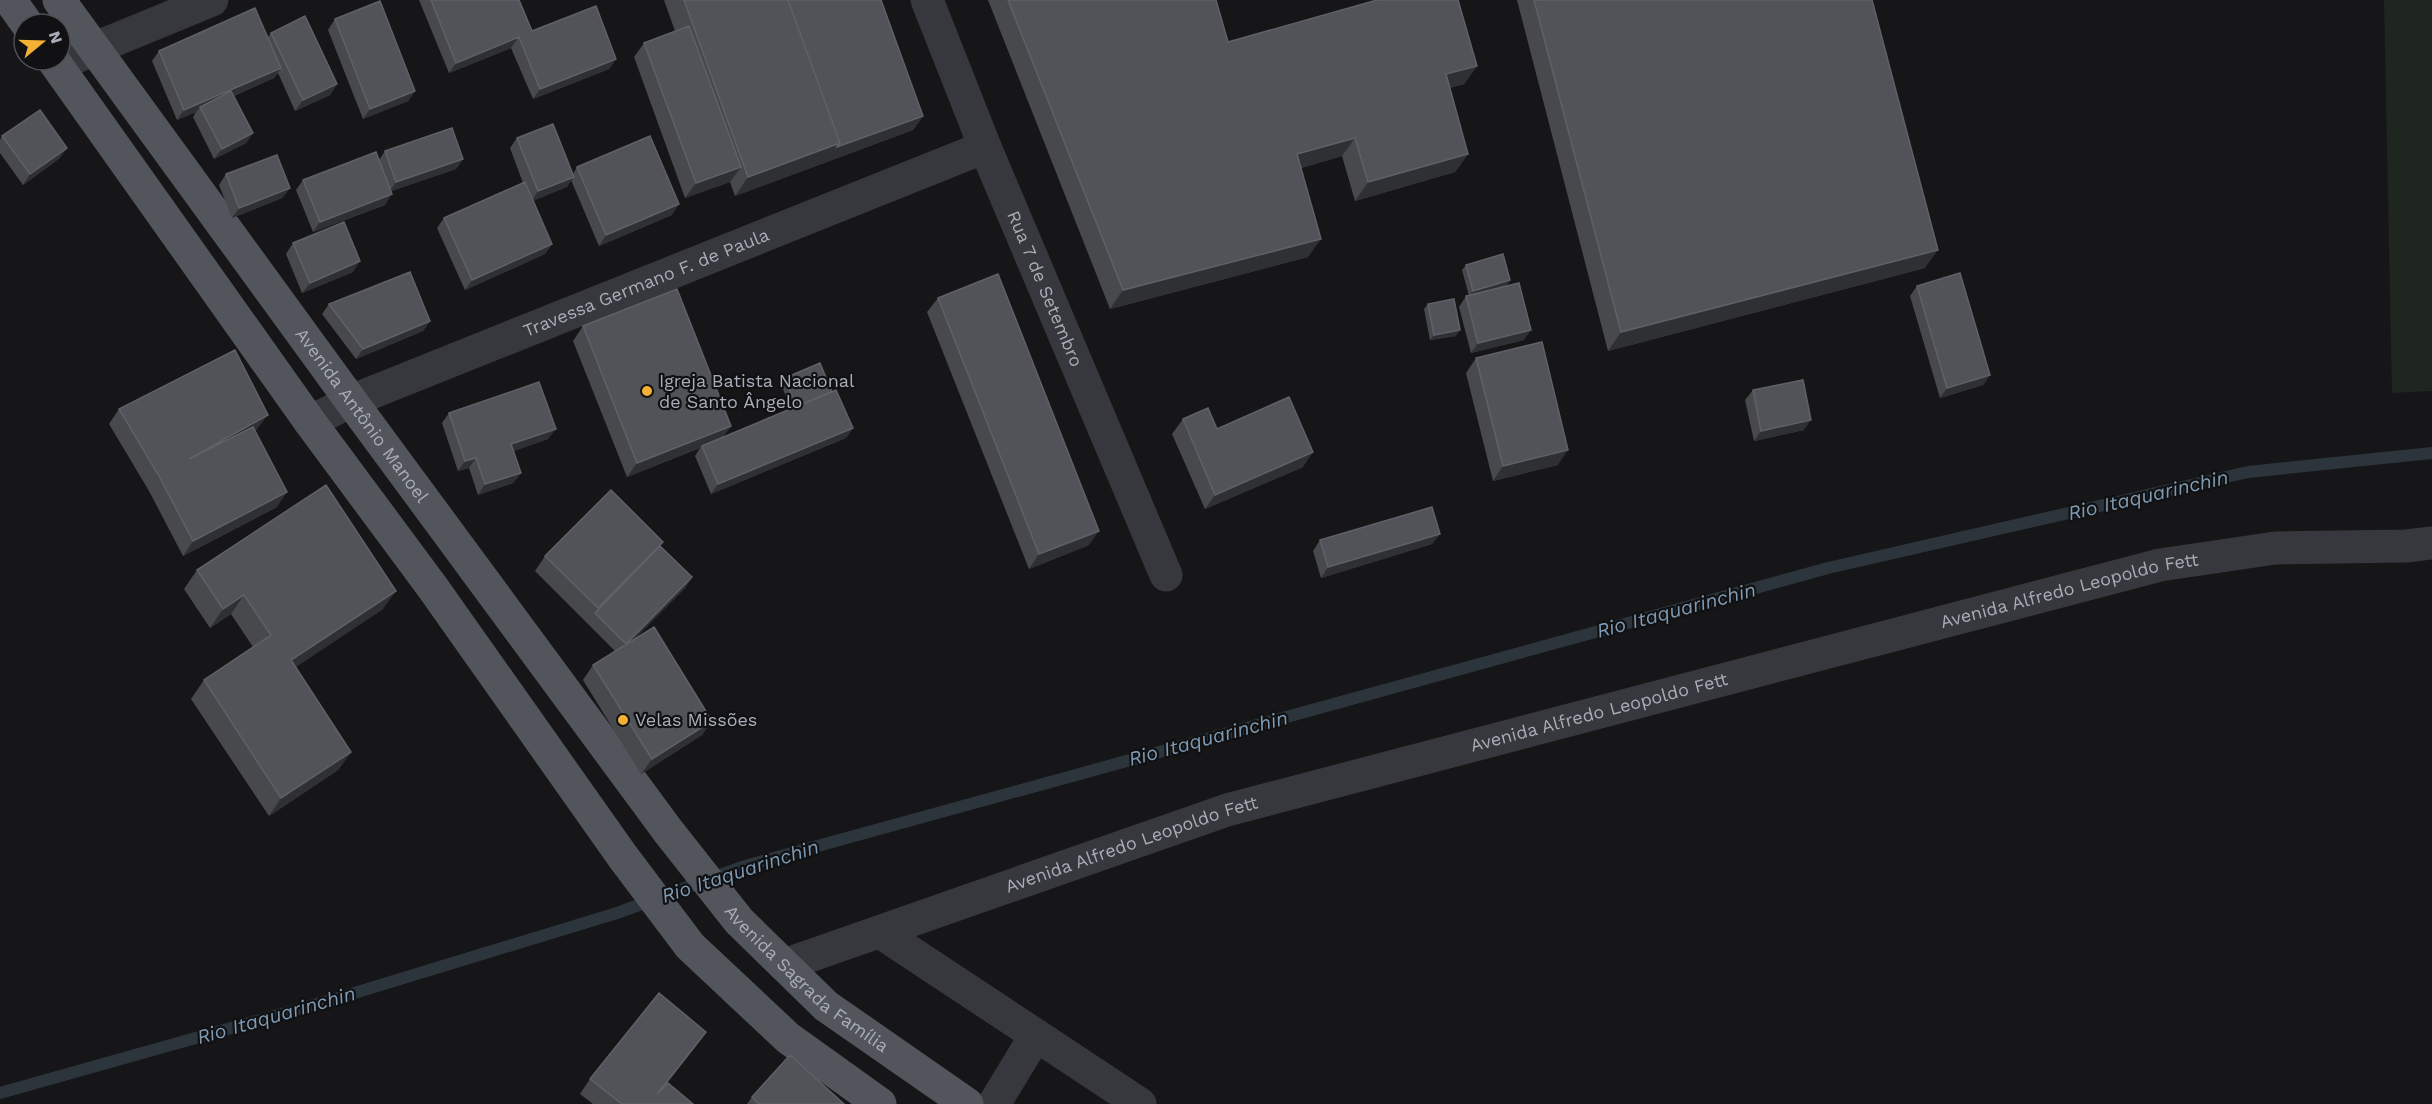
<svg xmlns="http://www.w3.org/2000/svg" width="2432" height="1104" font-family="'Work Sans',sans-serif">
<rect width="100%" height="100%" fill="#161618"/>
<!-- green -->
<path fill="#1e261f" d="M2384,0H2432V391L2392,393Z"/>
<g fill="none" stroke-linecap="round" stroke-linejoin="round">
<!-- stream -->
<path stroke="#2c353c" stroke-width="12" d="M0,1093L338,998L617,913L745,866L1828,568L2248,472L2432,453"/>
<!-- minor -->
<g stroke="#37383d" stroke-width="33">
<path id="s1" d="M927,0L985,147L1166,575"/>
<path d="M58,66L93,49L212,0"/>
<path id="s2" d="M310,422L351,401L985,147"/>
<path d="M880,932L1140,1104"/>
<path id="s3" d="M784,965L1227,810L2160,565L2275,548L2406,546L2432,543"/>
<path d="M994,1104L1036,1035"/>
</g>
<!-- major -->
<g stroke="#53555c" stroke-width="33">
<path d="M10,0L27,24"/>
<path id="s4" d="M59,0L351,401L668,831L739,921L826,1006L967,1104"/>
<path d="M53,60L310,422L433,588L623,857L690,946L788,1038L880,1104"/>
</g>
</g>
<!-- wall -->
<path fill="#47494d" d="M419,0H519L532,31L616,59L609,69L533,99L511,48L449,73Z
M664,0H881L923,116L913,130L735,196L730,182L685,198L634,57L644,43L675,31Z
M988,0H1216L1228,42L1477,66L1464,84L1450,88L1468,154L1455,172L1355,201L1342,156L1301,168L1308,257L1110,309Z
M1517,0H1872L1925,268L1608,351Z
M335,19L415,91L408,101L363,119L328,30Z
M271,33L337,84L330,95L295,111L278,73L274,78L234,96L253,133L246,143L214,159L193,117L196,112L177,120L152,61L159,51L268,37Z
M2,136L60,158L23,185L0,153V140Z
M517,138L573,174L577,167L672,215L599,246L571,180L567,187L533,200L552,244L545,254L465,290L437,228L444,218L523,183L510,148Z
M385,151L463,159L456,169L391,191L385,205L313,232L296,190L303,180L379,160Z
M226,174L290,188L282,198L232,218L219,185Z
M293,243L353,272L302,293L286,254Z
M1466,265L1507,286L1482,292L1524,340L1471,353L1459,307L1466,296H1469L1462,270Z
M1917,286L1990,375L1983,385L1940,398L1910,296Z
M938,298L1089,545L1029,569L927,312Z
M329,304L430,321L423,331L356,359L322,314Z
M1428,304L1456,336L1430,340L1424,309Z
M583,326L731,426L722,438L791,409L781,384L785,378L832,392L853,428L846,438L711,494L695,456L700,448L627,477L573,341Z
M1476,358L1558,465L1493,481L1466,373Z
M1753,390L1804,430L1754,441L1745,400Z
M119,409L257,429L255,431L277,507L183,556L149,491L109,424Z
M449,413L548,439L513,451L521,473L513,483L478,495L469,468L458,471L442,423Z
M1183,419L1217,429L1303,467L1205,509L1172,434Z
M1440,534L1432,544L1321,578L1313,551L1320,540Z
M660,546L692,577L685,588L632,641L712,721L702,735L641,774L583,680L593,665L615,651L535,571L545,556Z
M197,570L383,609L295,667L351,752L338,770L269,816L191,699L204,680L253,647L231,614L210,628L184,589Z
M696,1046L664,1087L693,1104H593L580,1094L590,1079Z
M752,1097L844,1104H747Z"/>
<!-- shaded-wall -->
<path fill="#2f3033" d="M519,37L511,48L449,73L456,63Z
M616,59L609,69L533,99L540,89Z
M1477,66L1464,84L1433,92L1446,74Z
M281,68L274,78L201,110L200,107L196,112L177,120L184,110Z
M337,84L330,95L295,111L303,100Z
M415,91L408,101L363,119L370,109Z
M923,116L913,130L735,196L748,177L840,143Z
M253,133L246,143L214,159L222,149Z
M1355,138L1342,156L1284,173L1297,154Z
M67,148L60,158L23,185L30,174Z
M1468,154L1455,172L1355,201L1368,182Z
M463,159L456,169L389,192L396,182Z
M741,167L730,182L685,198L696,183Z
M574,177L567,187L531,202L538,191Z
M290,188L282,198L232,218L239,208Z
M392,194L385,205L313,232L320,222Z
M679,204L672,215L599,246L606,235Z
M1321,239L1308,257L1110,309L1123,290Z
M552,244L545,254L465,290L472,280Z
M1938,250L1925,268L1608,351L1621,332Z
M360,261L353,272L302,293L310,283Z
M1510,280L1507,286L1469,296L1473,291Z
M430,321L423,331L356,359L363,349Z
M1460,330L1456,336L1430,340L1434,335Z
M1531,330L1524,340L1471,353L1478,343Z
M1990,375L1983,385L1940,398L1947,388Z
M268,415L257,429L179,474L189,459Z
M1811,420L1804,430L1754,441L1761,431Z
M731,426L720,440L702,446L700,448L627,477L637,463Z
M853,428L846,438L711,494L718,484Z
M556,429L548,439L504,455L511,444Z
M1568,450L1558,465L1493,481L1503,466Z
M1313,452L1303,467L1205,509L1215,495Z
M476,458L469,468L458,471L465,461Z
M521,473L513,483L478,495L485,484Z
M287,492L277,507L183,556L193,541Z
M1099,531L1089,545L1029,569L1039,554Z
M1440,534L1432,544L1321,578L1328,567Z
M692,577L685,588L619,655L626,644Z
M396,591L383,609L278,679L291,660Z
M244,595L231,614L210,628L223,609Z
M712,721L702,735L641,774L652,759Z
M351,752L338,770L269,816L281,798Z
M706,1032L696,1046L651,1104L657,1094Z"/>
<!-- building -->
<path fill="#525359" stroke="#5f6168" stroke-width="1.5" d="M431,0H519L532,31L596,6L616,59L540,89L519,37L456,63Z
M684,0H788L840,143L748,177Z
M788,0H881L923,116L837,147L840,143Z
M1008,0H1216L1228,42L1377,0H1458L1477,66L1446,74L1468,154L1368,182L1355,138L1297,154L1321,239L1123,290Z
M1534,0H1872L1938,250L1621,332Z
M380,1L415,91L370,109L335,19Z
M255,8L281,68L184,110L159,51Z
M305,16L337,84L303,100L271,33Z
M689,26L741,167L696,183L644,43Z
M231,91L253,133L222,149L200,107Z
M40,110L67,148L30,174L2,136Z
M553,124L574,177L538,191L517,138Z
M452,128L463,159L396,182L385,151Z
M650,136L679,204L606,235L577,167Z
M376,152L392,194L320,222L303,180Z
M277,155L290,188L239,208L226,174Z
M525,182L552,244L472,280L444,218Z
M344,222L360,261L310,283L293,243Z
M1503,254L1510,280L1473,291L1466,265Z
M410,272L430,321L363,349L329,304Z
M1960,273L1990,375L1947,388L1917,286Z
M998,274L1099,531L1039,554L938,298Z
M1519,283L1531,330L1478,343L1466,296Z
M677,289L731,426L637,463L583,326Z
M1454,299L1460,330L1434,335L1428,304Z
M1542,342L1568,450L1503,466L1476,358Z
M235,350L268,415L189,459L253,427L287,492L193,541L159,476L119,409Z
M820,363L832,392L796,407L785,378Z
M1803,380L1811,420L1761,431L1753,390Z
M539,382L556,429L511,444L521,473L485,484L476,458L465,461L449,413Z
M836,390L853,428L718,484L702,446Z
M1289,397L1313,452L1215,495L1183,419L1208,408L1217,429Z
M326,485L396,591L291,660L351,752L281,798L204,680L271,635L244,595L223,609L197,570Z
M611,490L663,542L598,608L545,556Z
M1432,507L1440,534L1328,567L1320,540Z
M660,546L692,577L626,644L595,613Z
M654,627L712,721L652,759L593,665Z
M659,993L706,1032L657,1094L668,1083L693,1104H622L590,1079Z
M790,1055L844,1104H759L752,1097Z"/>
<!-- markers -->
<g fill="#f2b134" stroke="#111113" stroke-width="2">
<circle cx="647" cy="391" r="6"/>
<circle cx="623" cy="720" r="6"/>
</g>
<g text-anchor="middle" stroke-width="4.5" stroke-linejoin="round" paint-order="stroke">
<!-- street labels -->
<g font-size="18" fill="#a8adb8" stroke="#111113">
<text dy="6" stroke="none"><textPath href="#s2" startOffset="364">Travessa Germano F. de Paula</textPath></text>
<text dy="6" stroke="none"><textPath href="#s1" startOffset="312">Rua 7 de Setembro</textPath></text>
<text dy="6" stroke="none"><textPath href="#s4" startOffset="514">Avenida Antônio Manoel</textPath></text>
<text dy="6" stroke="none"><textPath href="#s3" startOffset="1340">Avenida Alfredo Leopoldo Fett</textPath></text>
<text dy="6" stroke="none"><textPath href="#s3" startOffset="854">Avenida Alfredo Leopoldo Fett</textPath></text>
<text dy="6" stroke="none"><textPath href="#s3" startOffset="368">Avenida Alfredo Leopoldo Fett</textPath></text>
<text dy="6" stroke="none"><textPath href="#s4" startOffset="1234">Avenida Sagrada Família</textPath></text>
</g>
<!-- poi labels -->
<g font-size="18" fill="#a8adb8" stroke="#111113" text-anchor="start">
<text x="659" y="387">Igreja Batista Nacional<tspan x="659" dy="21">de Santo Ângelo</tspan></text>
<text x="635" y="726">Velas Missões</text>
</g>
<!-- water labels -->
<g font-size="20" font-style="italic" fill="#7f9bb3" stroke="#111113">
<text transform="translate(2148 495) rotate(-13)" y="7">Rio Itaquarinchin</text>
<text transform="translate(1676 610) rotate(-15)" y="7">Rio Itaquarinchin</text>
<text transform="translate(1208 738) rotate(-15)" y="7">Rio Itaquarinchin</text>
<text transform="translate(740 871) rotate(-18)" y="7">Rio Itaquarinchin</text>
<text transform="translate(276 1015) rotate(-16)" y="7">Rio Itaquarinchin</text>
</g>
</g>
<!-- north arrow -->
<g transform="translate(42 42) rotate(71)"><circle r="28" fill="#111113" stroke="#4d4f55" stroke-width="1.5"/>
<path d="M0-4.5L10 22L0 15L-10 22Z" fill="#f2b134"/>
<text y="-9" font-size="16" font-weight="bold" text-anchor="middle" fill="#a8adb8">N</text>
</g>
</svg>
